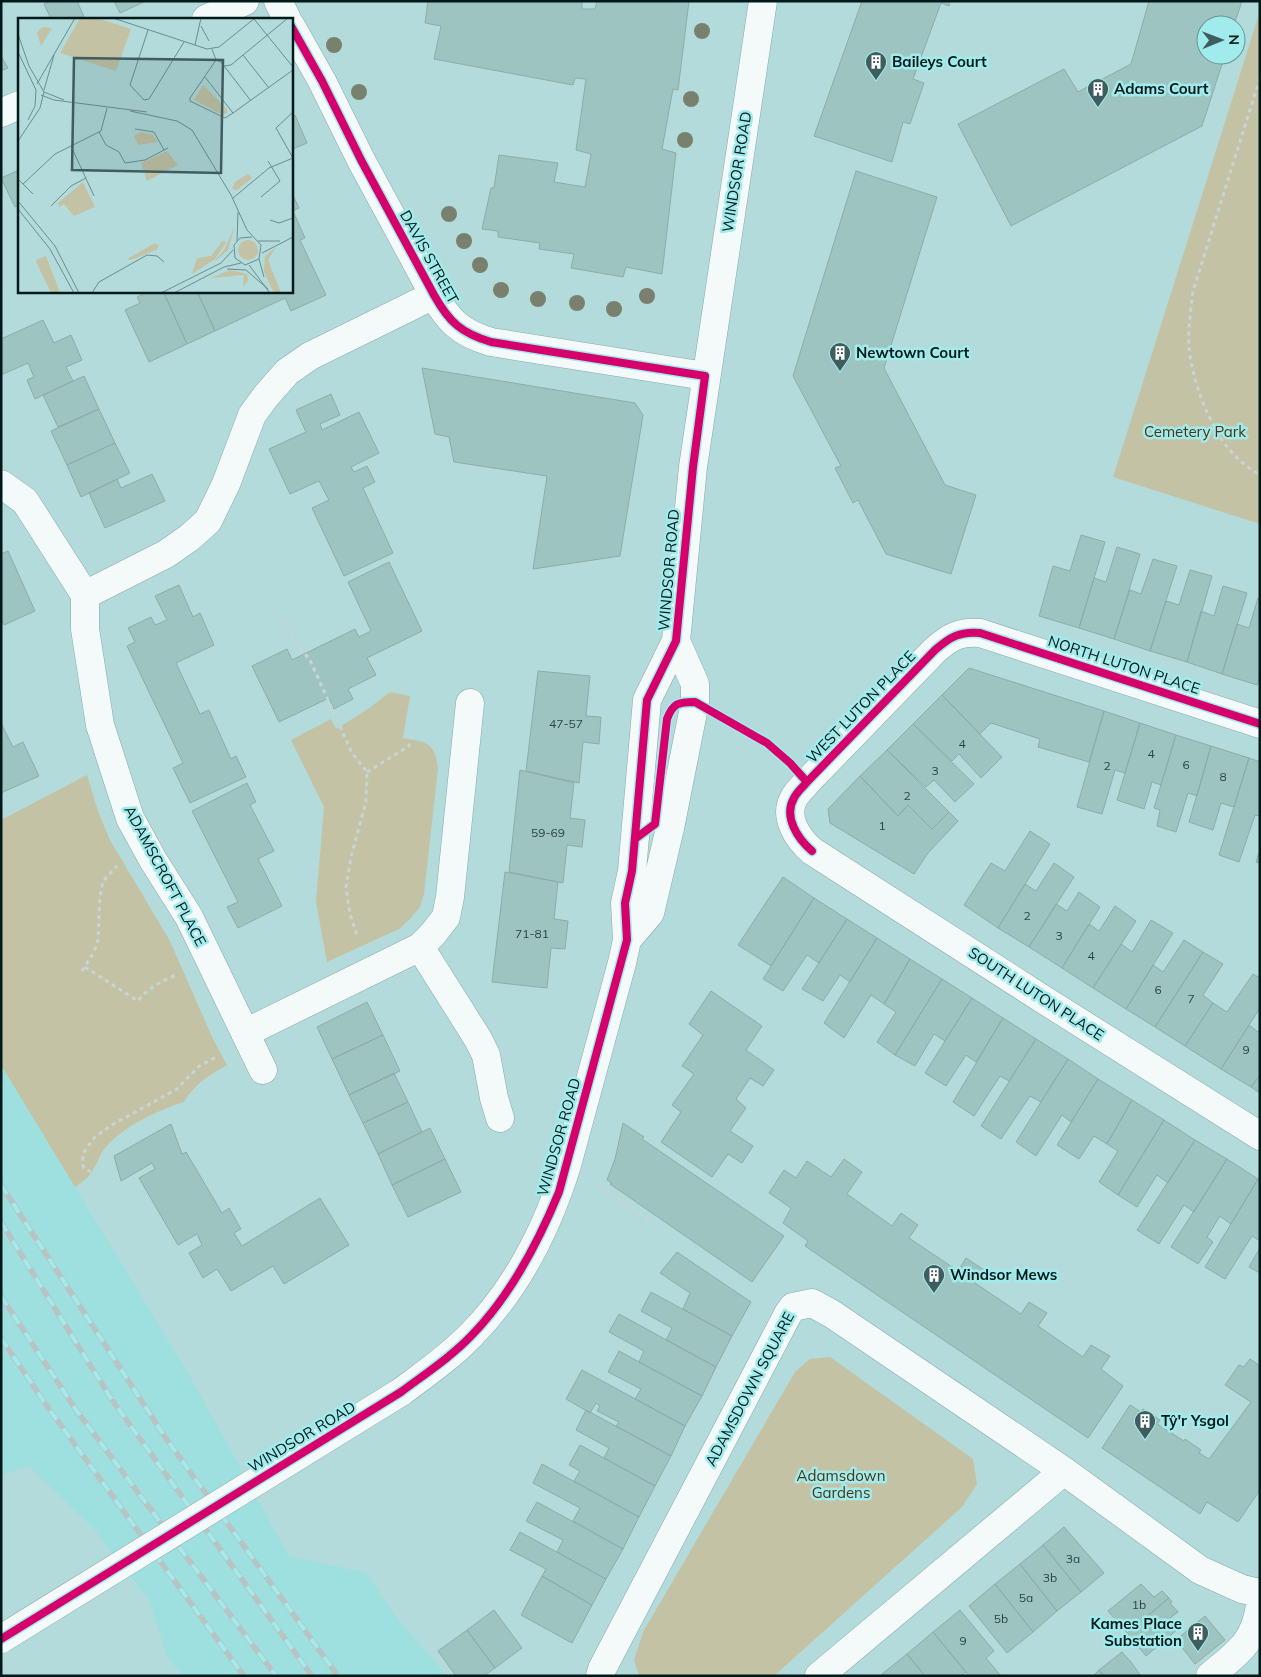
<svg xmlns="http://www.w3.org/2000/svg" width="1261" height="1677" font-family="Mulish,sans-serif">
<rect width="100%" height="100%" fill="#b3dbdb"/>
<!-- built -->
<path fill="#9edfdf" d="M1,1065L189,1375L289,1556L366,1573L399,1621L447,1676H183L168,1658L149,1600L93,1528L29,1466L1,1475Z"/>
<!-- green -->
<path fill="#c4c2a5" d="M1260,11V524L1113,477Z
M390,692L410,696L403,738C427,742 435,742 438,769L424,894L420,907L409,920L399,929L327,962L316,902L324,807L291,740L331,719L336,729L368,709Z
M87,775L98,811L110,840L170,941L213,1039L227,1065C208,1076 196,1083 184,1102C157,1111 125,1125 106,1147C98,1156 96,1169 88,1177C84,1181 79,1184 75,1187L1,1065V820Z
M830,1357L973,1459L977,1484L962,1507L774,1676H639L634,1660L643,1632L795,1372L810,1359Z"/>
<!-- building -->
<path fill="#9ec4c1" stroke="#8daca9" d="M51,1H77L85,19H51L44,4Z
M114,1H146L120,13Z
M428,1H582V9H595L597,1H689L678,90L673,89L662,149L676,153L662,274L626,267L623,277L571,268L574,254L539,249L540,243L498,237V231L482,229L491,188H494L499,155L558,163L554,182L585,187L591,154L576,150L586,79L575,78L573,85L434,59L441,26L425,23Z
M862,1H950L949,6L941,3L913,79L924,83L910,124L903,122L892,162L814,136Z
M1149,1H1242L1234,25H1206V55H1225L1202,126L1011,226L958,124L1064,69L1078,92L1131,64Z
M1,56L8,68L1,71Z
M295,115L307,143L291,150V117Z
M19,170V205L15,207L1,178Z
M856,171L937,197L884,368L945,485L976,495L951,574L886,554L858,500L853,503L835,468L841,466L793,376Z
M291,191L299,208L293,211L305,238L300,240L326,295L291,311L285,298L215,331L197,291H291Z
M149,291H163L187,344L149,362L125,310L140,303L137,297Z
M163,291H197L215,331L187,344Z
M43,320L54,343L71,335L82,360L66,367L73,381L35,399L27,380L34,377L28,363L1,375V339Z
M422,368L635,403L643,415L620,556L533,569L547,476L454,462L449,437L435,434Z
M84,376L99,409L58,427L43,395Z
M331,394L340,415L320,424L322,430L359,412L379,453L351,467L354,472L367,466L375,482L363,488L393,553L344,576L312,508L329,500L319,481L290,494L269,449L306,432L296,410Z
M99,409L115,443L67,465L51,431Z
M115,443L130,473L81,497L67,465Z
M152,474L165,501L105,528L89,493L117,479L121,488Z
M1081,535L1105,542L1079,628L1039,616L1053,566L1070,571Z
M1117,547L1140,554L1114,639L1079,628L1094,578L1106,582Z
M8,551L35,611L4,625L1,618V554Z
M1153,559L1177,566L1150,651L1114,639L1130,590L1141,594Z
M389,562L422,631L367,658L376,675L348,689L353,699L334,709L329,698L279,722L252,666L287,649L292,660L355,629L359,637L371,631L348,582Z
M1190,570L1212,576L1187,662L1150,651L1166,601L1179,605Z
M179,585L193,617L200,613L214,645L176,663L200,714L209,710L231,759L236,756L246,777L190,803L173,768L183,763L127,646L135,642L128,628L151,617L155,625L167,620L155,596Z
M1223,586L1247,593L1222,674L1187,662L1201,611L1214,616Z
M1258,598H1260V676L1257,685L1222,674L1237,624L1249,628Z
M969,668L1104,711L1089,762L1038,747L1040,739L991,723L980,734L942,695Z
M538,671L590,676L586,716L601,717L599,744L583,742L579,783L526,771Z
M942,695L1002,757L981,778L959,754L952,761L913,724Z
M1104,711L1140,723L1125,773L1115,770L1102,814L1077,807Z
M1,723L13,747L23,742L39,776L1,793Z
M1140,723L1176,735L1161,785L1152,782L1144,809L1117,800Z
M913,724L974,784L955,802L934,780L926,787L887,750Z
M1176,735L1211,746L1197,796L1188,793L1176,832L1157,826L1160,810L1154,808Z
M1211,746L1249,758L1234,807L1221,803L1213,830L1189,822Z
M887,750L949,812L932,829L908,805L898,816L860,776Z
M1249,758L1260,762V816L1255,815L1239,862L1219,855Z
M520,770L574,783L570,818L585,820L582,847L567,845L563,883L509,872Z
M860,776L898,816L908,805L932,829L949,812L958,821L928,853L914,874L830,823L828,809Z
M247,783L256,802L250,805L274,851L258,859L282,906L238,928L227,907L238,902L192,811Z
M1030,831L1050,844L998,928L964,905L991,863L1005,871Z
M1260,850V863L1256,862Z
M1054,863L1074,877L1029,947L998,928L1025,884L1036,891Z
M505,872L558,882L554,919L568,921L565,949L551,948L547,988L492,982Z
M783,877L814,898L771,966L738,945Z
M1079,892L1100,907L1062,968L1029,947L1056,904L1067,911Z
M814,898L847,919L819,963L807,955L783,991L763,979Z
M1115,906L1136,921L1093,988L1062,968L1089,924L1099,931Z
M847,919L877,938L850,982L840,975L823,1001L802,989Z
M1151,920L1173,933L1126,1009L1093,988L1121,944L1132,952Z
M877,938L910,959L884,1004L871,995L844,1038L824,1023Z
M1184,940L1203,952L1155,1027L1126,1009L1153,965L1163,972Z
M1203,952L1223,964L1203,995L1213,1003L1185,1046L1155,1027Z
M910,959L942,979L895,1055L877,1042L896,1012L884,1004Z
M1253,974L1260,978V1008L1221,1069L1185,1046L1213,1003L1227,1012Z
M942,979L972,998L945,1041L934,1034L915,1066L895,1055Z
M711,991L762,1026L746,1050L774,1070L763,1086L750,1078L736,1099L746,1108L730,1131L753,1146L742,1163L728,1154L712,1177L661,1142L681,1112L672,1105L694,1074L682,1066L703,1035L689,1024Z
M972,998L1003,1018L976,1062L966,1055L946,1086L925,1073Z
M367,1002L383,1035L332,1059L317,1027Z
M1003,1018L1036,1039L1009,1081L1000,1076L974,1116L953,1102Z
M1249,1025L1258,1032L1260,1029V1075L1251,1087L1221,1069Z
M383,1035L400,1071L349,1095L332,1059Z
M1036,1039L1068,1059L1041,1102L1030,1096L1001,1139L981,1126Z
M1068,1059L1098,1079L1071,1122L1062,1115L1036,1156L1016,1142Z
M394,1073L408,1102L363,1123L349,1095Z
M1260,1075V1093L1251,1087Z
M1098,1079L1132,1100L1107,1144L1094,1136L1079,1159L1057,1145Z
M1132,1100L1164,1120L1118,1195L1099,1182L1118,1151L1107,1144Z
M408,1102L422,1132L378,1154L363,1123Z
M1164,1120L1195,1140L1168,1183L1157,1175L1137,1207L1118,1195Z
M623,1123L644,1137L642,1139L784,1236L752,1282L610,1184L612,1183L607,1180L615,1159Z
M171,1124L182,1154L186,1152L222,1213L229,1208L241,1229L234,1233L242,1246L320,1198L349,1245L284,1284L273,1266L231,1291L217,1269L203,1278L189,1253L202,1245L197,1234L178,1245L139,1178L155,1169L152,1163L121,1181L114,1156Z
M430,1128L445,1159L392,1185L378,1154Z
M1195,1140L1227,1159L1194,1212L1184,1205L1159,1244L1137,1230Z
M445,1159L461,1192L408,1217L392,1185Z
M844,1159L862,1172L847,1194L892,1226L901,1213L918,1225L909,1238L958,1271L966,1258L984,1270L975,1283L1021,1314L1029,1302L1047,1313L1038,1326L1083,1357L1091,1345L1110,1356L1101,1369L1123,1386L1088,1438L805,1246L808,1241L783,1223L791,1208L769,1193L784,1170L796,1178L807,1161L831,1177Z
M1227,1159L1258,1179L1231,1224L1220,1216L1207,1237L1213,1242L1198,1264L1171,1247Z
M1258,1179L1260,1180V1241L1252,1236L1225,1279L1205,1267Z
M1260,1248V1273L1249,1267Z
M677,1252L751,1302L732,1336L683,1309L690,1293L660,1273Z
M651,1292L732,1336L716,1367L666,1340L672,1328L641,1311Z
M619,1314L716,1367L702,1396L639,1362L644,1351L609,1332Z
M619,1351L702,1396L685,1426L635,1399L641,1389L608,1372Z
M1250,1359L1260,1366V1490L1238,1522L1207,1502L1200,1514L1102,1448L1130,1405L1141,1412L1143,1409L1160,1420L1157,1424L1184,1441L1185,1439L1201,1450L1199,1453L1209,1459L1251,1402L1225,1385L1239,1365L1244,1367Z
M582,1370L685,1426L671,1456L616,1426L619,1422L597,1411L600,1406L596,1403L590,1413L566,1399Z
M586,1410L671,1456L655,1486L604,1458L609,1448L576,1430Z
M580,1445L655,1486L639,1517L574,1481L580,1471L569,1465Z
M542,1464L639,1517L623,1549L573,1521L580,1508L533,1483Z
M537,1502L623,1549L606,1579L557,1552L563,1540L526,1521Z
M1064,1527L1104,1573L1081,1592L1043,1545Z
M520,1532L606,1579L592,1605L542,1576L546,1569L510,1550Z
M1043,1545L1081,1592L1057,1611L1020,1564Z
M1020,1564L1057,1611L1033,1632L995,1584Z
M542,1576L592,1605L572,1643L521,1615Z
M995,1584L1033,1632L1007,1653L969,1606Z
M1141,1584L1154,1597L1162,1591L1169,1598L1127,1633L1108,1611Z
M1169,1598L1172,1602L1170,1603L1178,1612L1170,1618L1179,1628L1146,1656L1127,1633Z
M494,1610L522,1648L495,1668L467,1630Z
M960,1610L994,1651L986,1658L1001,1676H969L933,1632Z
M1205,1616L1225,1640L1195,1664L1176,1640Z
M467,1630L495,1668L484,1676H456L438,1651Z
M933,1632L966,1672L961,1676H925L907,1654Z
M1122,1652L1131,1662L1141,1676H1104L1099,1670Z
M907,1654L925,1676H883L882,1674Z
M1099,1670L1104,1676H1093Z"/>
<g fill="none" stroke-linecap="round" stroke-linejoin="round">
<!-- minor casing -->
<g stroke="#88a8a8" stroke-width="29">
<path id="minor" d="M278,1L287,19
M206,19L245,1
M291,26L322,81L361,160L434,295C449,322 461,333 491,342L705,376
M1,113L19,105
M1,484L25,501L85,595
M1260,724L980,633C960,631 950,637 935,650L807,782C803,787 797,792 794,798C783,817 798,839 812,851L1041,998L1260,1136
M627,940L650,913L670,828L695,702V684L676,641
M420,947L478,1039L486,1055L494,1098L500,1118
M245,1033L420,947L433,934L446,917L450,897L470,703
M263,1070L189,917L153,860L130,818L100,725L85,629V595L166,554L189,538L208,521L226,484L252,415L266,396L287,372L310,356L434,295
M401,1392C425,1374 451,1356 472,1334C517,1288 548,1226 567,1165L622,963L627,940L625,903L632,871L647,700L676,641L693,467L763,1
M600,1676L602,1669L788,1314L793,1307L812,1303L832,1314L1064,1471L1200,1570L1242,1589L1260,1593
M819,1676L1064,1471
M1210,1676C1237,1653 1255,1643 1260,1605"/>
</g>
<!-- path -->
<path stroke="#c7d5d5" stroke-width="3" stroke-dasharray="4 4" stroke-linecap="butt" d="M1260,78L1193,291C1191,309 1188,327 1189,345C1190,375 1209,425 1228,448C1237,459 1248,468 1260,475
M284,621L297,647L309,658L352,753L367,772L366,802L351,857L346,887L350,914L358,938
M401,689L410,691
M367,772L409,746L412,729
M85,967L138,1001C149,987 162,981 178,974
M82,971L94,952L98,940L100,896L103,881L117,866
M91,1172L84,1168L82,1163L84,1152L94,1138L110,1126L177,1089L198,1067L218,1056
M598,1186L650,1221"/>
<!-- minor -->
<use href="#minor" stroke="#f4fafa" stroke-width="28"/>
<!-- rail casing -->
<g stroke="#b8c3c3" stroke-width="5.5">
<path id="rail" d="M1,1185L167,1440L338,1676
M1,1222L112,1400L312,1676
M1,1296L76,1410L276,1676
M1,1338L49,1409L244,1676"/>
</g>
<!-- rail -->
<use href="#rail" stroke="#a2ebec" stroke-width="4" stroke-dasharray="11" stroke-linecap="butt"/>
<!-- minor-bridge casing -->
<g stroke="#88a8a8" stroke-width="29" stroke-linecap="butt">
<path id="minor-bridge" d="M1,1639L401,1392"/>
</g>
<!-- minor-bridge -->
<use href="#minor-bridge" stroke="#f4fafa" stroke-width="28"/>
<!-- cycleway casing -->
<g stroke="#a2ebec" stroke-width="11">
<path id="cycleway" d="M636,838L655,824L667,719C673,703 678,702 695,702L767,743L790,763L807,782
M812,851C798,839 783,817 794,798C797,792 803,787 807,782L935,650C950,637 960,631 980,633L1260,724
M1,1639L401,1392C425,1374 451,1357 472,1335C511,1295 538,1243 559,1192L627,940L625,903L632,871L647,700L676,641L693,467L705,376L491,342C461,333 449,322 434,295L361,160L322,81L291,26"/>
</g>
<!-- cycleway -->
<use href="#cycleway" stroke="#d6006c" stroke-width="8"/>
</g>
<!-- trees -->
<g fill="#79806e">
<circle cx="702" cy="31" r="8"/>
<circle cx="334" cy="45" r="8"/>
<circle cx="359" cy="92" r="8"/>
<circle cx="691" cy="99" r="8"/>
<circle cx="685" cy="140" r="8"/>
<circle cx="449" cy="214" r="8"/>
<circle cx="464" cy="241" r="8"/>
<circle cx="480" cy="265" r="8"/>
<circle cx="501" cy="290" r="8"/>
<circle cx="647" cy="296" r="8"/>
<circle cx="538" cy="299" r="8"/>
<circle cx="577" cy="303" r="8"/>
<circle cx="614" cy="309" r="8"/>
</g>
<!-- icons -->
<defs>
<g id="building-pin" transform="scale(1.125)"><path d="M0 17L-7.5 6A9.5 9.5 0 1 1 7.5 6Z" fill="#3f5d5e" stroke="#a2ebec"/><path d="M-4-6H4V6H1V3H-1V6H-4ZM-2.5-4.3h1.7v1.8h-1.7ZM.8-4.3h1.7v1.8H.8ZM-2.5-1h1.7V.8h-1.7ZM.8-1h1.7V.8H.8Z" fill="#fff"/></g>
</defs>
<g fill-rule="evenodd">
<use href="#building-pin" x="876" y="62"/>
<use href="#building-pin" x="1098" y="89"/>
<use href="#building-pin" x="840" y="353"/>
<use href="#building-pin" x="934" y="1275"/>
<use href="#building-pin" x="1145" y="1421"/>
<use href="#building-pin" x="1198" y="1633"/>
</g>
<g text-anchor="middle" stroke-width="5" stroke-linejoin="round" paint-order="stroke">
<!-- number labels -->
<g font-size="12" fill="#284544">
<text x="566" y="728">47-57</text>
<text x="962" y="748">4</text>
<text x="1151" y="758">4</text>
<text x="1186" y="769">6</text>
<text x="1107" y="770">2</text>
<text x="935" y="775">3</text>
<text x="1223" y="781">8</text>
<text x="907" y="800">2</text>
<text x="882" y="830">1</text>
<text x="548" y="837">59-69</text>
<text x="1027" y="920">2</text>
<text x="532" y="938">71-81</text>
<text x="1059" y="940">3</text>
<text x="1091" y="960">4</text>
<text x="1158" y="994">6</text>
<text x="1191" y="1003">7</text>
<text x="1246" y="1054">9</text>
<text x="1073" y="1563">3a</text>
<text x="1050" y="1582">3b</text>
<text x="1026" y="1602">5a</text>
<text x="1139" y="1609">1b</text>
<text x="1001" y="1623">5b</text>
<text x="963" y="1645">9</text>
</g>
<!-- poi labels -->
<g font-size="15" font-weight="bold" fill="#00191a" stroke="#a2ebec" text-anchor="start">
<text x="892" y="67">Baileys Court</text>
<text x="1114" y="94">Adams Court</text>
<text x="856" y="358">Newtown Court</text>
<text x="950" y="1280">Windsor Mews</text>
<text x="1161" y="1426">Tŷ'r Ysgol</text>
<text x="1182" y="1629" text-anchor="end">Kames Place<tspan x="1182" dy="17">Substation</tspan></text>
</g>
<!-- street labels -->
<g font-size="15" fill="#00191a" stroke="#a2ebec">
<text transform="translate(737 172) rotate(-81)" y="5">WINDSOR ROAD</text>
<text transform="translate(429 257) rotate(61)" y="5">DAVIS STREET</text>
<text transform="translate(669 570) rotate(-85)" y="5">WINDSOR ROAD</text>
<text transform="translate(1124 665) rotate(18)" y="5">NORTH LUTON PLACE</text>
<text transform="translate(861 707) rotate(-46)" y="5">WEST LUTON PLACE</text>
<text transform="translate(165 876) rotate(62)" y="5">ADAMSCROFT PLACE</text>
<text transform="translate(1036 994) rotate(33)" y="5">SOUTH LUTON PLACE</text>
<text transform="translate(559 1137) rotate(-74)" y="5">WINDSOR ROAD</text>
<text transform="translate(750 1389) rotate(-62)" y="5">ADAMSDOWN SQUARE</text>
<text transform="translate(302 1437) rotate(-31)" y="5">WINDSOR ROAD</text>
</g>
<!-- park labels -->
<g font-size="15" fill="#493514" stroke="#a2ebec">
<text x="1195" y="437">Cemetery Park</text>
<text x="841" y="1481">Adamsdown<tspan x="841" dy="17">Gardens</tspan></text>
</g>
</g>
<!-- overview -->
<g transform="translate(18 18)">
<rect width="275" height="275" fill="#b3dbdb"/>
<path d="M62,0H79L113,11L98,53L42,35ZM24,9L34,10L23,28L19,15ZM185,67L209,91V95L205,97L176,82ZM122,114L134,116L140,124L120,127L116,118ZM149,133L160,147L129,163L123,145ZM230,156L234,160L219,172L214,171L217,164ZM65,164L77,189L56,198L46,186L41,189L40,185ZM217,208L210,232L195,245L206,232ZM220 232a10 10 0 1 1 20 0a10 10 0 1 1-20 0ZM204,223L208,224L207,226L197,241L174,256L179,240L193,238ZM137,225L141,228L138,232L113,242L109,241ZM258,229L250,242L263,275H256L246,254L247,238ZM28,238L42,275H33L20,248L18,242ZM212,252L229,256L230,262L225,269L226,257L193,260Z" fill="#c4c2a5"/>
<path fill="none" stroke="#6b8d8e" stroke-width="1" d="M95,0L189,31L201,29L237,0M236,1L275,49M183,8L191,23M130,12L112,67L126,82L131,81L166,24M0,16L11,48L26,74L22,90L0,123M177,27L183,0M194,31L198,42L203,44L233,83M0,34L18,72L17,88L10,102M225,37L251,70M206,48L213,47L270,0M187,59L215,95L207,100L172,83V80L198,42M19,66L57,0M26,72L36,37M26,74L46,82M23,77L36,82L129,94M112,93L159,103L174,112L213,177L229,212L243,227L241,241L227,247L217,240L216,227L222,220L234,219M215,95L275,52M117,111L136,114L146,132M81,114L88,127L101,134L107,145L127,142L150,130M53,128L76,178M275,140L258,110L275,94M0,161L15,176M5,166L37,136L83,113L89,90M243,179L262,163L250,143M215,180L251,150L275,140M0,183L37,228L61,275M33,188L53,168L68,160M0,191L32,231L56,275M252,202L261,205L275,200M219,223L220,194M240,223H262M244,235L275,219M241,241L246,259M231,247L252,275M209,251L228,252L250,271M74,275L81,264L129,237L139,238L146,244M143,275L203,245L215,232M156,275L206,249L223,245"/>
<path fill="#3f5d5e" fill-opacity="0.15" stroke="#3f5d5e" stroke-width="2.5" d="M56,40L205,42L203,155L54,152Z"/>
<rect width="275" height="275" fill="none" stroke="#00191a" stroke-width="2.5"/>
</g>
<!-- border -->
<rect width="1261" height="1677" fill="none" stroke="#00191a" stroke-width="5"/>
<!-- north arrow -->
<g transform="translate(1221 40) rotate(89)"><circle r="24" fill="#a2ebec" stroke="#619798"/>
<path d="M0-4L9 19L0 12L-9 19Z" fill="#3f5d5e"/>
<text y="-8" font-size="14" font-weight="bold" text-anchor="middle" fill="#00191a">N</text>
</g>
</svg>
